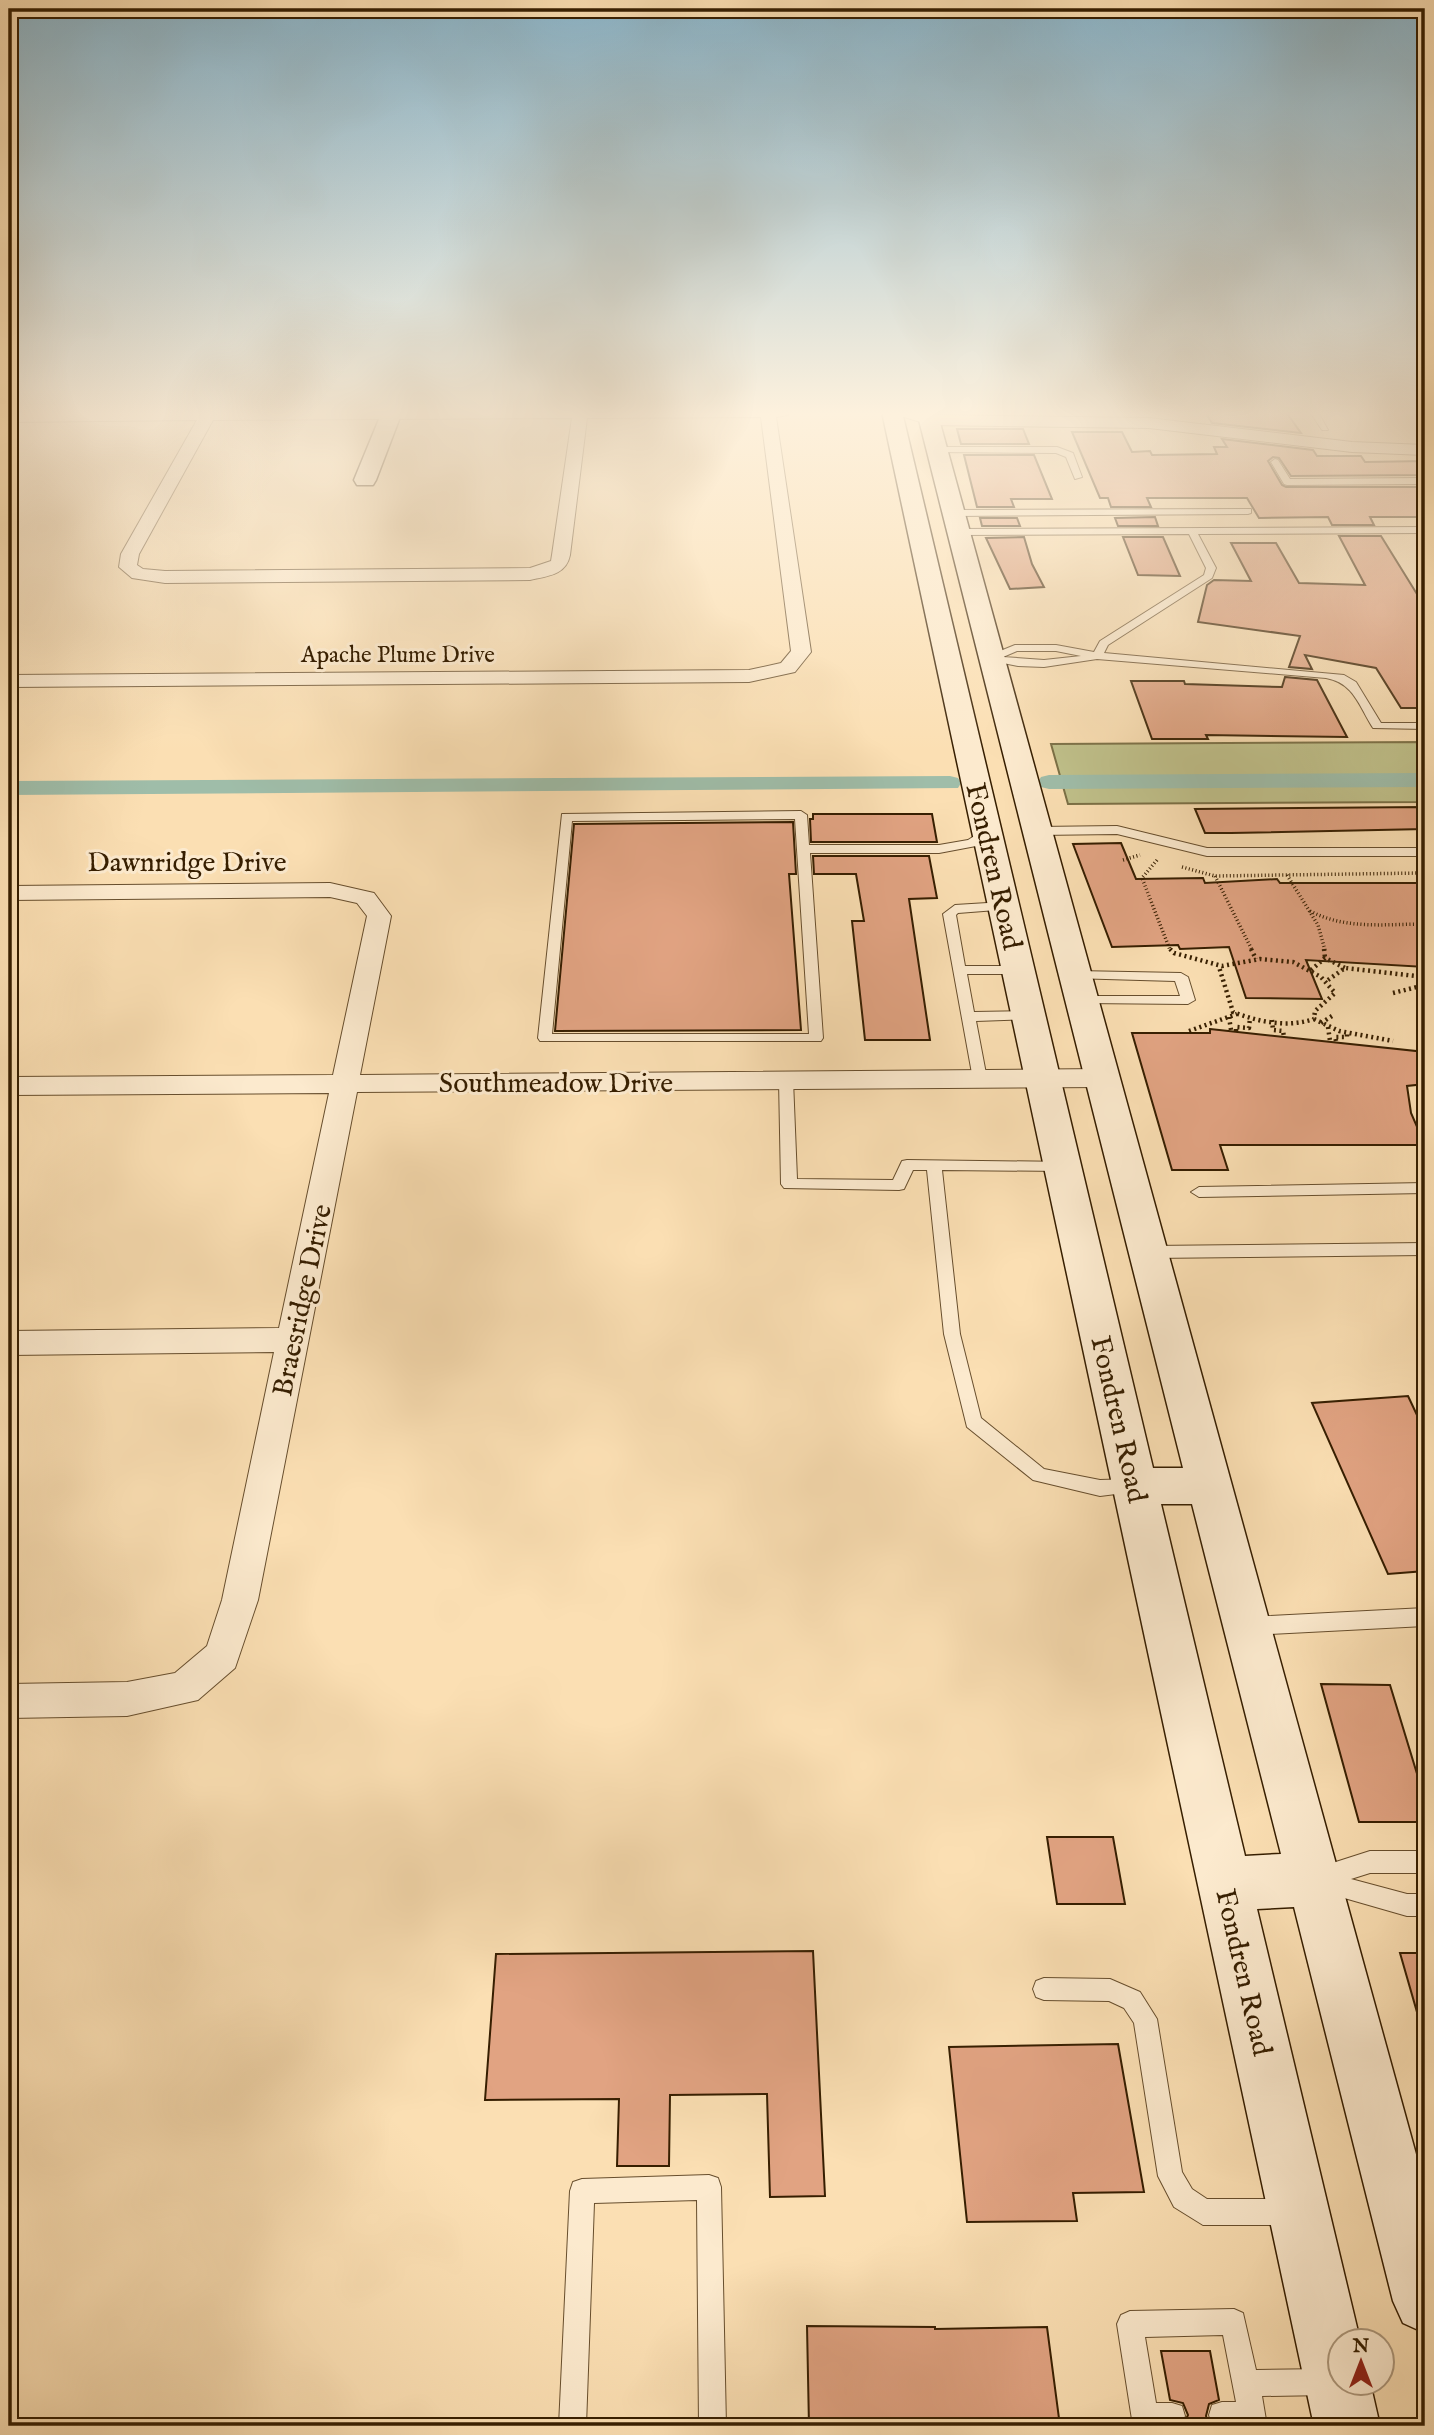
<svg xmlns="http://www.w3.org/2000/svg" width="1434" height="2435" font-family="'IM FELL English',serif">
<rect width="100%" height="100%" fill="#fbdfb3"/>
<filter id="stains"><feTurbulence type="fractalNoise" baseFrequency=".00286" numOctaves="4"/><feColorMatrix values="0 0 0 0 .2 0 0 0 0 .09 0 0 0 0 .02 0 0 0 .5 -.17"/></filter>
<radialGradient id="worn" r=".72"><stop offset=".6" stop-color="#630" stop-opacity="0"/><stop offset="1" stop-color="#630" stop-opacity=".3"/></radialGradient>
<!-- green -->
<path fill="#c0c18b" stroke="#7b7046" stroke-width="2" d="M1425,742V802L1068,804L1051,744Z"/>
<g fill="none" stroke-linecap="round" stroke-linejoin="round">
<!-- canal -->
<path fill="#9fbda9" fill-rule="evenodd" d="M1425,773V787L1049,789L1041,787L1038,782L1041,777L1049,775Z
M950,776L958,778L961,783L958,788L9,795V781Z"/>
</g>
<!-- building -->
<path fill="#e1a382" stroke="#361e00" stroke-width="2" d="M1205,412H1286L1301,433L1212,423Z
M957,429H1023L1029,444H961Z
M1072,432H1122L1132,452L1150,451L1152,455L1217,454L1214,447H1227L1222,439L1313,450L1317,456H1361L1365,462L1425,461V475L1291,476L1279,458L1273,457L1268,461L1282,485L1286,487H1425V517H1370L1374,525H1332L1328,517L1259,518L1247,498H1147L1151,507H1111L1108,498H1100Z
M964,455H1034L1052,499H1011L1014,507H977Z
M1155,517L1158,526H1118L1115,518Z
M980,518H1017L1020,526H982Z
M1339,536H1381L1425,607V708H1401L1376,668L1305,655L1312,669L1289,667L1300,636L1198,622L1207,585L1214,580L1251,581L1231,543H1276L1299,583L1365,585Z
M1024,537L1032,564L1044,587L1010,589L986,538Z
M1123,537H1163L1180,576L1138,575Z
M1285,677L1317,680L1347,737L1206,735L1208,739H1152L1131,681H1184L1185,684L1282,687Z
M1425,807V829L1231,833H1205L1195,809Z
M813,814H932L937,842H811L810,819H813Z
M793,822L796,874H789L801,1030L555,1031L574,824Z
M1121,843L1136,879L1203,878L1205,883L1277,879L1280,883H1425V967L1306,960L1322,999L1246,998L1229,947L1180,949L1178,945L1112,947L1073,844Z
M813,856H929L937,898L909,899L930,1040H865L852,921H864L856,874H814Z
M1210,1029L1425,1052V1084L1407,1086L1411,1113L1425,1145H1220L1228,1170H1172L1132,1033H1210Z
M1408,1396L1425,1432V1571L1388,1574L1312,1403Z
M1321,1684L1390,1685L1425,1800V1822H1359Z
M1047,1837H1113L1125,1904H1057Z
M813,1951L825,2196L770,2197L767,2094L670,2095L669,2166H617L619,2099L485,2100L496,1954Z
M1400,1953H1425V2018L1419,2019Z
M1118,2044L1144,2192L1073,2193L1077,2221L967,2222L949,2047Z
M807,2326L935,2327V2329L1047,2327L1060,2426H809Z
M1161,2351H1210L1219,2400L1209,2404L1206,2416L1210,2426H1183L1188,2415L1183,2403L1170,2400Z"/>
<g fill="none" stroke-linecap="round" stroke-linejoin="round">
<!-- lane casing -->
<g stroke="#674e2d" stroke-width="2">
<path id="lane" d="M1310,412H1318L1328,430H1322Z
M938,447H1057L1073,453L1082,477L1075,479L1066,457L1056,453L935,452L934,450Z
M1275,459L1278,460L1290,479L1425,478V484L1287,485L1284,484L1271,462Z
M1251,509V513L1248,514L954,516L949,513L954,510Z
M1425,527V533L1198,534L1216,568L1212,578L1108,645L1104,653L1344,675L1356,682L1381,723H1425V729L1373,728C1359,706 1354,683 1326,678L1097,659L1044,667L1018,666L988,660V656L1015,645H1056L1094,652L1100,641L1204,575L1206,568L1189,534L958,535L953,532L958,529ZM1017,651H1056L1081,656L1044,660L1003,657Z
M801,811L807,815L809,845H939L968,840L987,828L993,832L976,846L939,853H810L823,1038L821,1041H540L538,1038L562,814ZM795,819L809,1034H552L572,821Z
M1117,826L1207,848H1425V856H1207L1117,834L1038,835L1032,831L1038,827Z
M1004,902L1009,903V909L958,913L956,915L965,966H1018L1025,970L1018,974H967L974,1012L1028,1011L1035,1015L1028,1019L976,1021L987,1079L980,1084L973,1079L943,914L955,905Z
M1076,971L1181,973L1188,977L1195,1000L1188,1004L1083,1003L1076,999L1078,996H1180L1175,981L1071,978L1069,975Z
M786,1075L793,1080L797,1179L893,1180L902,1161L907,1160L1068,1162L1071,1166L1063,1171L942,1170L960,1334L981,1418L1044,1469L1100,1480L1134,1479L1140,1481L1143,1486L1140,1491L1100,1496L1033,1480L967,1427L944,1334L927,1170H913L904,1189L899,1190L784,1188L781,1184L779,1080Z
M1425,1183V1193L1199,1197L1191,1192L1199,1187Z
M1425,1243V1255L1150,1258L1142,1252L1150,1246Z
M1425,1608V1626L1249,1635L1242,1632L1239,1626L1242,1620L1249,1617Z
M1370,1851H1425V1873H1370L1351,1879L1407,1894H1425V1916H1407L1313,1889L1310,1881L1314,1869Z
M1044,1978L1110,1979L1140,1992L1157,2019L1182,2172L1192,2189L1207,2199H1289L1298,2203L1302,2212L1298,2221L1289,2225H1203L1174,2207L1158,2176L1134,2023L1124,2008L1109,2001L1044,2000L1036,1997L1033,1989L1036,1981Z
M709,2175L718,2178L721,2187L726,2426H699L697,2200L594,2203L586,2426H559L570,2191L573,2182L582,2179Z
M1234,2309L1243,2313L1256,2370L1327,2369L1336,2373L1340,2382L1336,2391L1327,2395L1262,2396L1267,2426H1217L1212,2425L1209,2415L1212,2405L1222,2402H1236L1223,2335L1145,2337L1156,2403H1172L1182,2406L1185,2416L1180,2426H1133L1117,2324L1121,2315L1130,2311Z"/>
</g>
<!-- street casing -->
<g stroke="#674e2d" stroke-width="2">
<path id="street" d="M9,412H790L788,415L776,417L811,652L795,672L749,682L9,687V675L749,670L781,663L791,651L761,417L587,418L570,555C566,575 548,576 530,580L165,583L132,578L119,567L121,554L197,420L9,422ZM572,418L552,555L551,561L530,568L165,571L143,569L137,565L139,554L213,420Z
M895,412H918L931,415L1149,418L1352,442L1425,445V455L1352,452L1149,428L930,425L898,415Z
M330,883L374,893L391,916L360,1075L1104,1069L1114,1072L1118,1078L1114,1084L1104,1087L357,1092L258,1600L235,1668L198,1700L127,1716L9,1718V1684L127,1682L175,1673L207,1646L222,1600L274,1352L9,1355V1331L279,1328L329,1093L9,1095V1077L333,1075L367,916L357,903L330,897L9,900V886Z"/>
</g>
<!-- secondary casing -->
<g stroke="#361e00" stroke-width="3">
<path id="secondary" d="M382,412H402L376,480L373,485H357L354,480Z
M882,412H902L1153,1468H1183L917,412H937L1336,1864L1343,1879L1341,1882L1425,2187V2333L1403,2323L1393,2301L1294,1907L1257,1909L1360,2340H1340V2382H1370L1380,2426H1314ZM1161,1504H1192L1281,1854L1245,1856Z"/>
</g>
<!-- path-far1 -->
<path stroke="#361e00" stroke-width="3.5" stroke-dasharray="1 2.5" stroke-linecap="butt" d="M1123,860L1140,855
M1157,860L1142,878L1170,950
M1182,867L1215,876L1421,873
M1287,875L1318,925L1325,950
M1215,876L1252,950
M1310,911C1346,930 1386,924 1425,924"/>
<!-- path -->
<path stroke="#361e00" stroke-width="4.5" stroke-dasharray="2 3.5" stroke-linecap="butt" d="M1170,949L1174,953L1222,966L1260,959L1293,962L1321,977L1335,993L1315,1011L1314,1019C1287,1028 1259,1022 1233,1012L1219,967
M1251,949L1256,959
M1324,949L1325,958
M1311,970L1325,958L1345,968
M1328,980L1345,968L1425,977
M1393,993L1425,985
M1229,1017L1231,1030
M1314,1019L1339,1031L1393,1041
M1272,1020L1273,1030L1283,1031L1284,1037
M1321,1023L1332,1016
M1328,1027L1330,1041
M1189,1031L1237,1014
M1236,1031V1027L1249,1028L1250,1018
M1336,1041L1335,1037H1347V1033"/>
<!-- lane -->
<use href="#lane" fill="#fceace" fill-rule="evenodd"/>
<!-- street -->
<use href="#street" fill="#fceace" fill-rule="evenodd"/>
<!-- secondary -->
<use href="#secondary" fill="#fceace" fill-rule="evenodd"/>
</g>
<!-- sky -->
<linearGradient id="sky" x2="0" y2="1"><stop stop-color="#8bb8cf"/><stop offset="0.55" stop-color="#fdf1dd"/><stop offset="1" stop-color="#fdf1dd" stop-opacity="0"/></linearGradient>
<rect width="1434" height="752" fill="url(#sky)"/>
<g text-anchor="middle" stroke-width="6" stroke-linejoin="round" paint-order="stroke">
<!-- far-street labels -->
<g font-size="23" fill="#361e00" stroke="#fceace">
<text x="398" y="662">Apache Plume Drive</text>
</g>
<!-- street labels -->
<g font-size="28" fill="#361e00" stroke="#fceace">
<text x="187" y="871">Dawnridge Drive</text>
<text transform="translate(995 866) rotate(77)" y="10">Fondren Road</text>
<text x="556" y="1092">Southmeadow Drive</text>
<text transform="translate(301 1300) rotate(-78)" y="10">Braesridge Drive</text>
<text transform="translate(1120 1419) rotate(77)" y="10">Fondren Road</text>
<text transform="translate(1245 1972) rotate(77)" y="10">Fondren Road</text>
</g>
</g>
<!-- margin -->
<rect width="1434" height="2435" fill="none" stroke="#fbdfb3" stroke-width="35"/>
<rect x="10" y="10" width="1413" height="2414" fill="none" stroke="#361e00" stroke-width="3.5"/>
<rect x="18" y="18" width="1399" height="2400" fill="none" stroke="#361e00" stroke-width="2"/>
<!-- north arrow -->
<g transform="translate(1361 2362)"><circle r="33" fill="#fceace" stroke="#ad987c" stroke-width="2"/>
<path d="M0-5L12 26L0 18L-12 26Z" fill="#8f2418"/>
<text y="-10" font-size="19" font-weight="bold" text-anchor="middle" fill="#361e00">N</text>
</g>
<rect width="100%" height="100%" filter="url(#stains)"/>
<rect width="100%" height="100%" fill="url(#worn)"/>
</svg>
